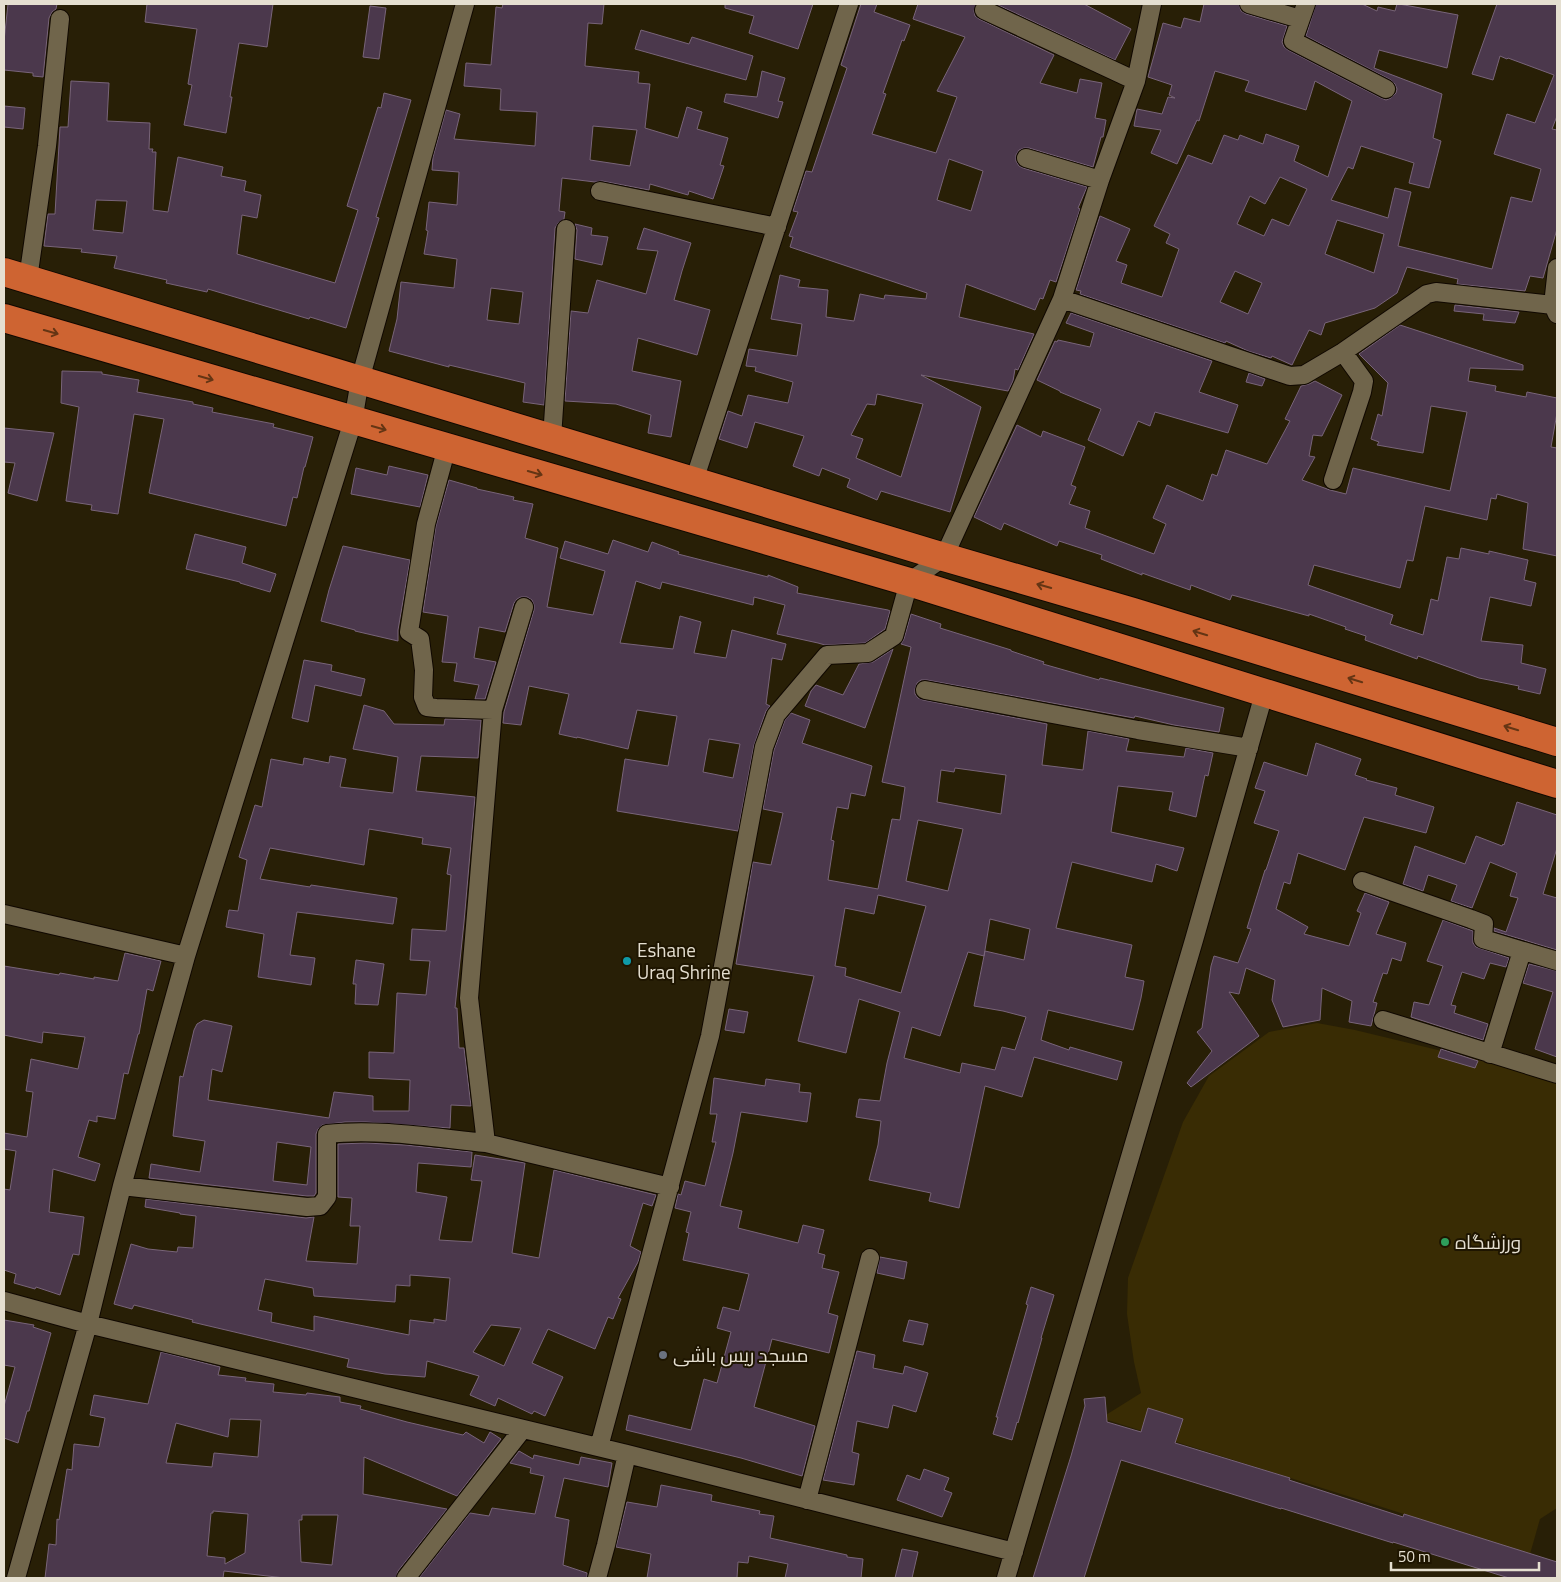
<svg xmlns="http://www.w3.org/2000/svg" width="1561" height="1582" font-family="'Titillium Web',Cairo,sans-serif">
<rect width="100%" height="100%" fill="#281f06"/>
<!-- green -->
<path fill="#392c04" d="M1317,1023L1355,1030L1541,1075L1557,1082V1508L1540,1519L1530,1554L1101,1418L1141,1393L1134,1362L1127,1314L1128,1278L1183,1122L1209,1076L1269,1032Z"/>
<!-- building -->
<path fill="#4b384c" stroke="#786479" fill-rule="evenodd" d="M8,4H57L56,9L52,12L49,18L43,77L33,76V73L4,70V41Z
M147,4H273L267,47L239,43L230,97H232L226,133L184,125L192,85L188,84L197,29L145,22Z
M503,4H604L602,24L588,23L585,66L639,72L638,83L650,84L645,128L678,138L687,107L702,112L697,129L728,138L720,165L724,166L713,199L689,191L688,195L650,184L649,190L602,181L595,182L562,178L559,211L565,212L564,219L558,223L555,228L544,405L523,402L525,383L449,365V367L389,351L397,319L401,282L454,288L457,259L424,254L428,231L426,230L429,202L457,205L459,172L432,170L433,157L446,110L460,114L454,139L535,146L537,112L500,110L501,89L464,86L466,63L491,65L496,7L502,8ZM593,126L637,130L630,166L590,160ZM491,288L523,292L519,324L487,320Z
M725,4H813L798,49L749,33L754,16L725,8Z
M861,4H877L874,12L910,25L904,41L902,40L883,93L886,94L872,134L936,153L957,97L937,91L965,37L913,19L918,4H976L974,11L975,16L979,19L1054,55L1040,83L1077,93L1080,79L1102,83L1095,118L1106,120L1103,137H1101L1093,167L1029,148H1024L1019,150L1016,155V161L1019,166L1023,168L1087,187L1078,208L1080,209L1056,282L1050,280L1043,299L1040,298L1035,310L966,284L959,317L1034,334L1018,370L1015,369L1013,381L1008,391L921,375L981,407L950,512L881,491L877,500L847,487L850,479L822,468L819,476L793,466L804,436L755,422L747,448L719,439L728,411L742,416L748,395L788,403L793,382L755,371L756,367L746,366L749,349L797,356L802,324L771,319L780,275L800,280L798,287L828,290L826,317L854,321L860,294L884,299L885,295L926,299L927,293L790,247L793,237L789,236L798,212L793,211L806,171L812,172L847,68L841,65ZM949,159L983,171L971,211L937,200ZM877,394L923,404L901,477L856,458L863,439L851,435L867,404L875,405Z
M996,4H1084L1131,29L1115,60Z
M1204,4H1239L1241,11L1246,14L1287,26L1282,42L1284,47L1288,50L1381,98L1386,100L1391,98L1396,93L1397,89L1395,84L1391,80L1306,36L1316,4H1362L1377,11L1378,7L1395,11L1397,4H1399L1458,15L1447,68L1379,50L1374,68L1442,94L1433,138L1441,141L1429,188L1409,183L1414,163L1361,146L1353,169L1348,167L1331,200L1388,218L1395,188L1411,192L1398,246L1492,269L1511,197L1532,202L1541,169L1494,154L1507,114L1535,123L1554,75L1508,58L1507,59L1500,56L1493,80L1472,74L1497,4H1557V116L1552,129L1557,130V229L1543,278L1530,276L1525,291L1457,284L1458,279L1407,267L1397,293L1375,308L1325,323L1321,335L1309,330L1292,365L1272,356L1271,358L1248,351L1226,341L1225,343L1080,294L1081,291L1076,290L1100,216L1130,229L1116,261L1127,265L1121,283L1162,297L1179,249L1166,243L1170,234L1154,226L1188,155L1212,164L1224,135L1238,140L1240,135L1263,144L1266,134L1299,146L1294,161L1328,177L1352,101L1315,81L1306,110L1245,91L1249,81L1215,71L1199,121L1197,120L1177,164L1151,153L1161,130L1134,126L1137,109L1162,114L1168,97L1175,98L1169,95L1172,85L1148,77L1163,23L1181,28L1184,18L1200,22ZM1280,177L1307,189L1289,226L1272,219L1264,236L1237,224L1250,196L1265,204ZM1337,220L1384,234L1374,273L1325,254ZM1235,271L1262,283L1248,314L1220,302Z
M370,6L386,8L379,59L363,57Z
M641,30L689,44L692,37L753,56L746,80L635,49Z
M762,71L785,78L778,101L783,102L778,118L724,102L726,94L757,97Z
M71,81L109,83L107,121L150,123L149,149H153L152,152H156L153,210L168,212L178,157L223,167L221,176L246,181L244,191L261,195L257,218L242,215L237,254L335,283L358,210L347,206L378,107L381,108L384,93L411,100L376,217L379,218L346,328L310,317L309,319L208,289L207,292L166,283L167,280L114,268L117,256L81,252L82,249L44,246L48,214H55L60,127H68ZM96,200L127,201L123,233L93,230Z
M4,106L25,108L23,129L4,127Z
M575,224L592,228L591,235L608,237L602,265L575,259L577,230Z
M644,228L691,243L682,271L674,300L710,310L697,355L638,338L632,371L681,381L671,437L648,433L651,415L616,404L565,401L571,311L588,313L597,280L646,294L658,251L637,249Z
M1455,305L1519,312L1515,323L1483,320L1484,314L1454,311Z
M1071,313L1212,361L1199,392L1238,405L1228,433L1155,412L1150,426L1138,421L1123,456L1088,440L1101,409L1060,392V391L1037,380L1055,341L1057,342L1058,340L1090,347L1094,333L1066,323Z
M1400,325L1523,365V370L1470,368L1468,381L1496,386L1495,391L1526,397L1527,392L1557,398V413L1551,447L1557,448V556L1523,549L1528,503L1497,494L1496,499L1491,498L1487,520L1425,506L1413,561L1407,560L1400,588L1314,565L1308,585L1393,615L1390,624L1423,635L1431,599L1438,601L1447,557L1459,559L1461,548L1489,554V551L1528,560L1524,580L1536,583L1531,606L1490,597L1481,641L1523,645L1521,663L1546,669L1540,694L1518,689L1519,686L1479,678L1418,656L1417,659L1365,640L1366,636L1345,629L1346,627L1309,614V616L1232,595L1230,600L1191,585L1190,590L1142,573V575L1101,559L1102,555L1059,541L1057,546L1004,523L1001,530L974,517L1017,425L1041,437L1043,431L1085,447L1071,485L1076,487L1069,504L1090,511L1085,528L1154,554L1166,524L1153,518L1167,485L1203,501L1212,474L1217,476L1226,450L1267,464L1290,421L1285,419L1301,386L1309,384L1315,381L1342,395L1322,436L1313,435L1309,456L1315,457L1302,480L1330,490L1346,494L1353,468L1450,491L1467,412L1431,406L1423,453L1377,445L1379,442L1371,439L1378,414L1382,416L1388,383L1359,354Z
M62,371L102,372V374L139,380L137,392L193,402V404L213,408L212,412L274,424L273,427L313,437L305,467H304L297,498L293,497L286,526L149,493L164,419L134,414L118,514L91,510L92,505L66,501L79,407L61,403Z
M1249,373L1265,379L1262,386L1246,382Z
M4,428L54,433L37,501L8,493L15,463L4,462Z
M389,466L428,475L420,507L351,494L356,468L387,475Z
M449,480L477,488V489L514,497L513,500L533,504L525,538L558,548L547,607L593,615L605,571L560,558L565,541L608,554L613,540L648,552L652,542L679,552L678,554L768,577V575L798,587L797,593L888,610L890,611L885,629L865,643L825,645L818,643L777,634L785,605L754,597L753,605L662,582L660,589L636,581L620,643L673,649L680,616L701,622L694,653L726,658L732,630L786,644L782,660L772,658L766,704L770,706L766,711L754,745L738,831L617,811L625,759L668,766L677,716L637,710L628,749L577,737V738L559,734L569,694L529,686L521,725L503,723L504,712L534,610V605L532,600L527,597H521L517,599L514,603L505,632L479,627L474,658L496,662L485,699H475L479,685L454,681L457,663L442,662L448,616L423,612L436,526ZM709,739L740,744L733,778L703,772Z
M195,534L246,547L242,563L276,574L270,592L240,583V582L186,569Z
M343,546L410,560L398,630V641L355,631V630L321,621L329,590Z
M911,614L941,624L940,628L1011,650V651L1044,662L1043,664L1099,680L1100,678L1224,708L1219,732L1174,725L1135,716L1134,718L927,680H921L917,683L915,689V694L918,698L923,700L1047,724L1042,765L1083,770L1088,731L1129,739L1126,751L1184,757L1186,748L1213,753L1208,776L1205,775L1196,817L1169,810L1173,792L1118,786L1111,832L1184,848L1177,871L1156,864L1152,882L1072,862L1056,928L1132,945L1125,977L1144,981L1141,998L1133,1030L1048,1010L1041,1040L1069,1050L1070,1047L1122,1062L1117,1080L1034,1057L1022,1097L985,1086L959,1208L929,1201L931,1193L869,1180L878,1145L881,1121L856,1117L859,1099L880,1101L887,1063L900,1012L859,999L846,1053L798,1041L814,976L736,964L753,862L771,865L783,813L763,809L774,750L785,720L791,713L810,720L802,743L872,766L865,796L851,793L848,809L837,807L831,840L834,841L828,880L878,889L892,819L900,820L905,787L882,782L911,647L901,644L904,639ZM955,768L1006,775L1001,814L937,802L941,770L954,772ZM918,820L963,829L948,891L906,881ZM878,895L926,906L901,993L845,976L846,968L835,966L845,908L874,914ZM990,919L1030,929L1024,960L985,951L974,1006L1003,1011L1026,1017L1015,1050L1002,1047L995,1070L962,1063L960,1073L904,1058L912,1027L940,1036L968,952L984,956Z
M893,649L865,728L805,706L811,691L816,685L843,695L859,664L873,662Z
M304,660L332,665L331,671L365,679L361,696L315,685L308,722L292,718Z
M364,705L384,711L394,724L444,725L445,719L481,720L478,758L421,756L416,791L475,797L464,922L455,1008H457L459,1048H464L471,1106L451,1105L450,1128L366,1122H345L322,1125L318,1129L316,1134V1193L314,1196H307L149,1178L151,1164L200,1172L205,1141L173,1136L180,1076L183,1077L194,1030L197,1024L204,1020L232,1026L222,1072L212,1069L208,1100L329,1118L334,1092L373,1096V1111H409L410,1080L369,1078V1052L394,1053L397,993L426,995L430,961L410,960L412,929L446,931L451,875L447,874L451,848L422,844L423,838L369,829L364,865L270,848L260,879L310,887L311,885L397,898L393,924L297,912L290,955L315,958L311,985L258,977L264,934L226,927L229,910L238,911L247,860L239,857L255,805L262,807L271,759L303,765L304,758L329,763L330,756L346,759L340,787L393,793L398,757L353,749ZM277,1142L311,1147L307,1185L273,1181Z
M1316,743L1361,759L1355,775L1367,779L1366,780L1397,788L1395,795L1434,807L1426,833L1364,817L1345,870L1298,853L1290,884L1284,882L1276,909L1308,927L1304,934L1349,946L1361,913L1357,911L1365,893L1389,902L1376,934L1406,943L1401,961L1392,958L1387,974L1383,973L1373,1002L1377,1003L1371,1026L1349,1022L1352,1001L1322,988L1320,1020L1283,1027L1272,1000L1275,980L1246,968L1239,994L1229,992L1259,1036L1191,1087L1187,1083L1212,1051L1197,1032L1202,1028L1211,966L1214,956L1238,963L1251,929L1247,928L1265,870H1266L1279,831L1254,823L1265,791L1255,788L1264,762L1307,776Z
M1517,802L1557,815V848L1543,894L1557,898V950L1494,931V928L1506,932L1518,898L1510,896L1517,873L1490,862L1472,908L1451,901L1457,885L1428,875L1423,891L1403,884L1415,846L1465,864L1476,836L1502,846L1503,844L1504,845Z
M1443,920L1473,931V943L1476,947L1509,958L1506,967L1490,963L1484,979L1462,972L1451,1005L1456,1006L1454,1013L1488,1024L1483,1040L1411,1017L1414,1002L1429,1005L1443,966L1427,961Z
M125,953L161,961L153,991L147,989L139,1034H138L128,1074L124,1073L115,1119L97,1116V1122L89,1120L78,1157L100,1164L95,1181L53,1169L49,1212L84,1217L79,1255L73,1254L60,1295L36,1287L35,1289L14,1283L16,1274L4,1270V1189L10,1190L16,1151L4,1149V1133L27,1137L33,1092L26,1091L31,1059L78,1069L85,1037L43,1032L42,1043L4,1035V966L59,975L60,973L94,979V977L118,981Z
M356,960L384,964L378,1005L355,1004L356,984H353Z
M1529,964L1557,971V1057L1535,1049L1553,992L1523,983Z
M729,1009L748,1012L744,1033L725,1030Z
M1441,1049L1478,1061L1475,1068L1438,1057Z
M714,1078L765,1086L766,1079L800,1084L799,1092L811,1093L807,1122L741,1112L733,1153L720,1206L742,1211L738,1228L798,1243L803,1225L824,1230L818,1253L825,1255L822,1268L839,1272L828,1313L838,1316L829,1353L772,1339L754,1407L815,1426L802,1476L741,1458L626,1430L629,1415L691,1430L704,1379L717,1383L731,1332L717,1328L723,1307L739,1311L749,1274L683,1260L689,1233L686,1232L691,1212L675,1208L678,1194L681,1195L685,1181L705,1186L716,1142H712L717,1114H710Z
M366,1143L405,1145L472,1152L471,1167L418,1163L416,1192L447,1197L439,1240L472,1242L482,1181L471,1180L475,1155L525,1163L512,1253L539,1258L554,1170L656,1195L652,1206L643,1203L630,1246L641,1252L638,1262L618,1298L621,1299L613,1319L608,1317L595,1349L548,1329L532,1363L563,1377L545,1416L534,1411L532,1414L498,1398L495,1406L470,1395L479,1376L427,1361L425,1377L385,1374L347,1367L349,1359L192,1322L193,1320L134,1305L132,1309L114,1304L131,1244L148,1249L177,1252L178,1247L193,1248L196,1216L180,1214V1213L145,1207L146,1199L306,1218L314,1217L306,1261L357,1264L360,1226H350L352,1198L338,1197V1144ZM410,1275L450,1278L446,1321L434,1319V1323L410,1320L409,1335L314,1316V1331L271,1322L272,1313L258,1310L265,1279L313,1288L314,1296L395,1302L396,1285L410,1286ZM491,1325L521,1328L504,1366L473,1352Z
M880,1257L907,1262L904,1279L877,1273Z
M1031,1287L1054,1295L1041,1338H1042L1018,1423L1017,1422L1012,1440L993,1434L998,1417H996L1028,1305L1026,1304Z
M4,1320L34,1325L33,1327L51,1333L29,1411H27L18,1443L4,1438V1406L15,1367L4,1365Z
M909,1320L928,1324L923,1345L903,1341Z
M857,1351L875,1355L873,1368L903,1374L905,1366L928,1373L916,1412L893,1405L888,1428L857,1421L852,1452L859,1454L854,1485L823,1480Z
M161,1352L220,1367L218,1375L246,1378L245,1381L274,1384L273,1392L306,1395L307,1393L340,1397V1402L361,1406L360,1409L407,1422L463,1435L466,1432L484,1443L490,1432L501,1439L457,1496L364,1457L363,1494L447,1509L398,1571L396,1578H285L224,1571L223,1578H45L49,1544L56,1545L57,1519L59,1520L67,1469L72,1470L74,1444L99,1447L105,1418L90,1415L94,1395L148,1404ZM230,1419L261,1420L258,1457L214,1453L212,1467L166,1463L176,1423L228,1437ZM213,1511L248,1514L245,1553L225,1564V1558L207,1556L211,1513H213ZM302,1515H338L332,1565L301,1562L299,1520H302Z
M1105,1397L1107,1422L1141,1432L1148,1408L1183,1419L1175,1443L1290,1478L1289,1480L1403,1517L1404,1514L1557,1562V1578H1509L1393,1542V1543L1281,1508V1509L1121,1460L1084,1578H1033L1071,1456L1085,1406L1084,1399Z
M519,1451L533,1459L534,1455L579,1465L581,1457L612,1463L608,1487L564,1478L555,1517L569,1520L563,1565L587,1573V1578H419L470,1513L489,1516L492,1508L535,1514L544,1476L530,1473L531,1468L510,1463Z
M924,1469L949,1478L944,1490L952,1493L942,1517L897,1500L907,1475L920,1480Z
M661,1485L712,1495L711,1501L760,1511L759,1514L774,1516L770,1538L847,1555V1557L863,1559L861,1578H785L788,1564L749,1556L748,1563L738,1562L737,1578H647L651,1554L616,1547L627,1502L657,1507Z
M902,1549L918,1552L912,1578H895Z"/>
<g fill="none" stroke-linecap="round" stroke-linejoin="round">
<!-- minor casing -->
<g stroke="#100800" stroke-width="20">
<path id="minor" d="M1249,4L1300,19
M1306,4L1293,41L1386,89
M984,10L1136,81
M1026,158L1100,180
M600,191L777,227
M1557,268L1553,305L1557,314
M28,279L47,146L60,19
M1062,299L1290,376L1304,375L1343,352L1427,294L1436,292L1553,305
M552,438L566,229
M447,447L426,524L409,632L420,639L424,670L423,697L427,707L436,708L493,710
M1333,480L1362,392L1364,381L1343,352
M694,481L849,4
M524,607L493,710L469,998L486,1143L670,1187
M925,690L1138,730L1249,748
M1362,881L1471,919L1484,924L1483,939L1557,961
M4,914L186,956
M1383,1020L1557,1074
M1490,1054L1522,951
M122,1186L307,1207L320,1206L327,1197V1134C377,1128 435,1138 486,1143
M4,1301L88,1324L627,1454L1014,1552
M599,1447L710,1036L764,747L776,715L827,655L868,653L894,636L909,582L944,557L1062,299L1100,180L1136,81L1152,4
M807,1500L870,1258
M16,1578L88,1324L122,1186L186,956L353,421L360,380L465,4
M406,1578L522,1430
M597,1578L606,1545L627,1454
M1006,1578L1194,940L1264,694"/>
</g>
<!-- trunk casing -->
<g stroke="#100800" stroke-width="30">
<path id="trunk" d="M4,272L944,557L1133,612L1557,742
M4,318L909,582L1557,784"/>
</g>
<!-- minor -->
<use href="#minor" stroke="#70654b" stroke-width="18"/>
<!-- trunk -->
<use href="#trunk" stroke="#ce6432" stroke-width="28"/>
</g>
<!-- one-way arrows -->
<defs><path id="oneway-shaft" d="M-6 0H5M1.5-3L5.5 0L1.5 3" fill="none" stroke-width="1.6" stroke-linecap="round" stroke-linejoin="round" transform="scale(1.25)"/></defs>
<g stroke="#643514">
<use href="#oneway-shaft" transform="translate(51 332) rotate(16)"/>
<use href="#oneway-shaft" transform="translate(206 378) rotate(16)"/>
<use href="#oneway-shaft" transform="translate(379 428) rotate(16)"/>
<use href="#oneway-shaft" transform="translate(535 473) rotate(16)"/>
<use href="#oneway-shaft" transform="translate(1044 586) rotate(-164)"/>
<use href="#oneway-shaft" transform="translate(1200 633) rotate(-163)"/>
<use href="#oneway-shaft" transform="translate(1355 680) rotate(-163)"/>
<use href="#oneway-shaft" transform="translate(1511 728) rotate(-163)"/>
</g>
<!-- markers -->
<circle fill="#0f9aa8" stroke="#1e1500" stroke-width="2" cx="627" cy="961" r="5"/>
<circle fill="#2e9e5b" stroke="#1e1500" stroke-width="2" cx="1445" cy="1242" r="5"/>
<circle fill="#6b7280" stroke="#1e1500" stroke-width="2" cx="663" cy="1355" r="5"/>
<g text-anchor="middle" stroke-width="4" stroke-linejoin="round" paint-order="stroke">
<!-- poi labels -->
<g font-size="19" fill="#e5dfd0" stroke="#1e1500" text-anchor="start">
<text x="637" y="957">Eshane<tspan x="637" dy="22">Uraq Shrine</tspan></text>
<text x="1455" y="1249">ورزشگاه</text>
<text x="673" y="1362">مسجد ریس باشی</text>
</g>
</g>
<!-- border -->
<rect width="1561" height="1582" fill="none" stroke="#e5dfd0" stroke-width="10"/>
<!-- scale -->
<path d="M1391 1562v8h148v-8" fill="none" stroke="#e5dfd0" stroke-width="2.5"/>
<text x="1398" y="1562" font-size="15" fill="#e5dfd0" stroke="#1e1500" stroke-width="4" paint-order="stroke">50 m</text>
</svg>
